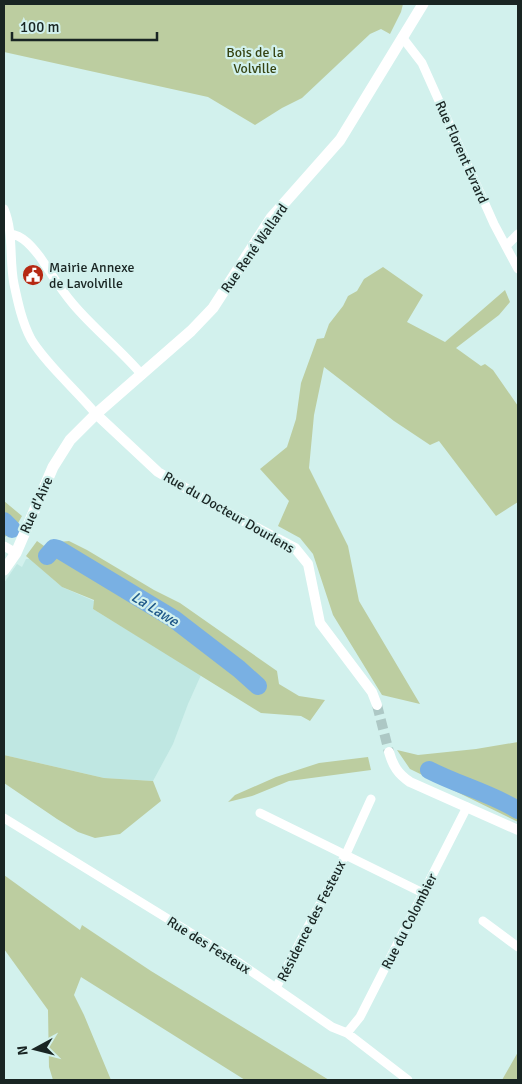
<svg xmlns="http://www.w3.org/2000/svg" width="522" height="1084" font-family="Signika,sans-serif">
<rect width="100%" height="100%" fill="#d2f1ed"/>
<!-- built -->
<path fill="#bfe7e2" d="M26,559H30L62,587L94,601L93,609L201,675L188,704L173,744L153,781L104,778L4,755V583L17,564L22,567Z"/>
<!-- green -->
<path fill="#bccda0" d="M4,4H403L401,12L390,34L381,29L370,34L302,98L282,108L255,125L208,97L4,52Z
M383,267L423,295L407,322L445,342L505,290L510,302L499,315L456,348L481,366L485,364L493,370L518,406V502L496,516L439,441L430,445L394,421L324,367L314,415L309,468L348,546L359,601L420,704L382,695L333,615L313,554L300,538L278,526L289,501L260,469L287,447L296,419L301,383L317,339L324,338L329,324L343,306L348,296L357,291L364,279Z
M4,501L22,516L12,534L4,537Z
M37,541L51,551L59,542L69,541L87,550L154,590L180,603L277,671L279,684L299,696L325,700L310,721L301,716L261,713L93,609L94,600L62,587L26,556Z
M518,742V822L410,769L397,750L418,755L476,749Z
M4,755L104,778L153,781L161,801L120,834L95,838L78,832L57,819L4,783Z
M368,757L371,770L289,781L252,796L228,802L235,795L276,777L319,763Z
M4,875L80,930L82,925L151,971L329,1080H245L81,977L74,995L84,1015L111,1080H53L49,1067L48,1010L4,949Z
M518,1052V1080H502Z"/>
<g fill="none" stroke-linecap="round" stroke-linejoin="round">
<!-- river -->
<path stroke="#79b0e3" stroke-width="18" d="M4,521L12,529
M47,556L54,548L58,549L174,619L239,669L258,686
M429,770C458,785 490,793 518,810"/>
<!-- tertiary-tunnel -->
<path stroke="#adc8c5" stroke-width="10" stroke-dasharray="10 5" stroke-linecap="butt" d="M377,705L389,752"/>
<!-- minor -->
<path stroke="#fff" stroke-width="9" d="M402,37L422,63L494,224L518,269
M4,209C14,233 9,259 14,284C18,303 22,322 31,339C46,364 77,391 96,414
M10,234C23,235 33,248 40,257C51,273 60,289 73,304C94,329 121,350 142,375
M506,246L518,234
M4,546L16,553
M260,813L423,893
M4,818L238,962L332,1027L347,1033L408,1080
M483,921L518,947
M276,988L346,854L371,799
M347,1033L360,1017L467,807"/>
<!-- tertiary -->
<path stroke="#fff" stroke-width="10" d="M96,414L158,472L221,509L295,548L308,564L320,623L372,692L377,705
M389,752C393,766 398,774 410,782L518,830"/>
<!-- secondary -->
<path stroke="#fff" stroke-width="11" d="M4,570L16,553L53,467L70,440L96,414L191,331L213,308L271,218L340,140L423,4"/>
</g>
<!-- icons -->
<defs>
<g id="civic-disc" transform="scale(1.125)"><circle r="9.5" fill="#b62913" stroke="#d2f1ed"/><path d="M-.6-6.5H3V-4.5H.6V-3L4-1V1h2V6H-6V1h2V-1L-.6-3ZM-1.2 2.5V6h2.4V2.5Z" fill="#fff"/></g>
</defs>
<g fill-rule="evenodd">
<use href="#civic-disc" x="33" y="275"/>
</g>
<g text-anchor="middle" stroke-width="4.5" stroke-linejoin="round" paint-order="stroke">
<!-- park labels -->
<g font-size="14" fill="#364413" stroke="#d2f1ed">
<text x="255" y="57">Bois de la<tspan x="255" dy="16">Volville</tspan></text>
</g>
<!-- street labels -->
<g font-size="14" fill="#192523" stroke="#d2f1ed">
<text transform="translate(462 152) rotate(66)" y="5">Rue Florent Evrard</text>
<text transform="translate(254 248) rotate(-55)" y="5">Rue René Wallard</text>
<text transform="translate(36 505) rotate(-66)" y="5">Rue d'Aire</text>
<text transform="translate(229 512) rotate(30)" y="5">Rue du Docteur Dourlens</text>
<text transform="translate(311 921) rotate(-63)" y="5">Résidence des Festeux</text>
<text transform="translate(409 921) rotate(-63)" y="5">Rue du Colombier</text>
<text transform="translate(209 945) rotate(32)" y="5">Rue des Festeux</text>
</g>
<!-- poi labels -->
<g font-size="14" fill="#192523" stroke="#d2f1ed" text-anchor="start">
<text x="49" y="272">Mairie Annexe<tspan x="49" dy="16">de Lavolville</tspan></text>
</g>
<!-- water labels -->
<g font-size="15" font-style="italic" fill="#1e5889" stroke="#d2f1ed">
<text transform="translate(155 609) rotate(32)" y="5">La Lawe</text>
</g>
</g>
<!-- border -->
<rect width="522" height="1084" fill="none" stroke="#192523" stroke-width="10"/>
<!-- north arrow -->
<g transform="translate(35 1049) rotate(263)" stroke="#d2f1ed" stroke-width="4" paint-order="stroke">
<path d="M0-4L9 19L0 12L-9 19Z" fill="#192523"/>
<text y="-8" font-size="14" font-weight="bold" text-anchor="middle" fill="#192523">N</text>
</g>
<!-- scale -->
<path d="M12 32v8h145v-8" fill="none" stroke="#192523" stroke-width="2.5"/>
<text x="20" y="32" font-size="15" fill="#192523" stroke="#d2f1ed" stroke-width="4" paint-order="stroke">100 m</text>
</svg>
